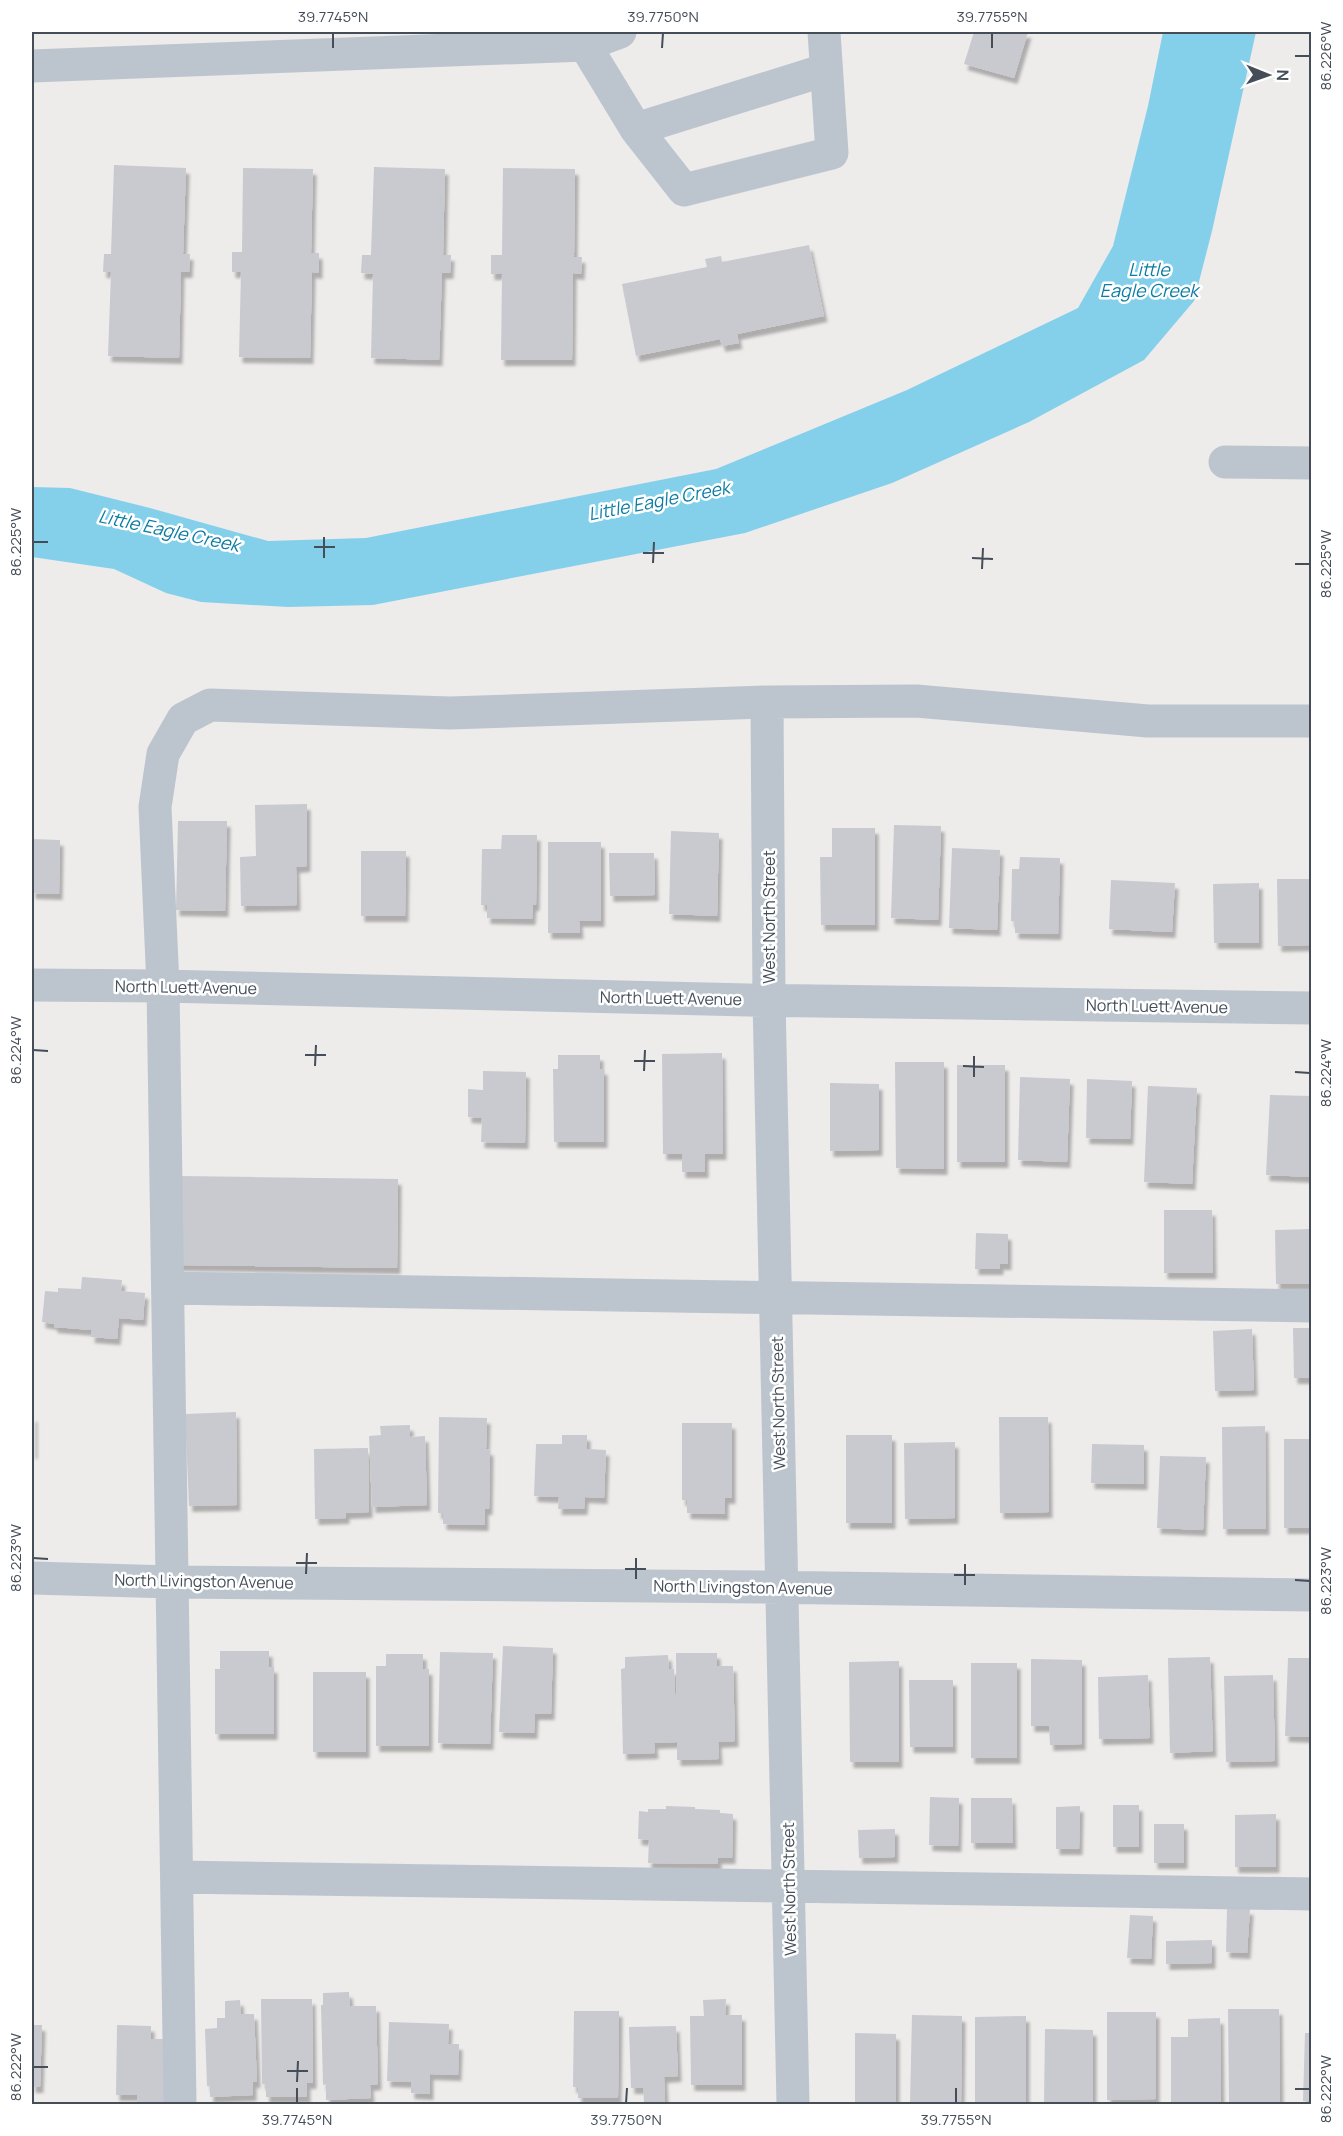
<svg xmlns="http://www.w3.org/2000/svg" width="1343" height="2136" font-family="Manrope,sans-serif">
<defs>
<filter id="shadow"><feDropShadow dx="3.5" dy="6" stdDeviation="1.5" flood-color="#0004"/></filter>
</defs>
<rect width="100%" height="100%" fill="#eeebeb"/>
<!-- water -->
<path fill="#84d0eb" d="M1163,32H1256L1212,231L1194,301L1144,360L1029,422L892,483L745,533L373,605L288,607L201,602L166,593L114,569L32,557V487L70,488L150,508L268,541L366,538L716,469L907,390L1078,308L1113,246L1148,106Z"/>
<!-- building -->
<path fill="#c8cad0" filter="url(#shadow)" d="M974,32H1028L1014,78L964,64Z
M114,165L186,168L183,254H190L189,272H181L179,358L108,356L111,272H103L104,254H111Z
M374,167L445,169L443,255H451L450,273H442L439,360L371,358L373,274L361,273L362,255H371Z
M243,168L313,169L311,253H319V273L312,272L310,358L239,357L241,272H232V252H242Z
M503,168L575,169L574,257H582L581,274L573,273L572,360H501L502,274H491V255H502Z
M809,245L824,316L737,334L739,343L722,346L720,339L636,356L622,284L707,267L705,259L721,256L722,262Z
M307,804V866L296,867L297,905L241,906L240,857L256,856L255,805Z
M178,821H227L225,911L176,910Z
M894,825L941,826L938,920L891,918Z
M832,828H875V925H821L820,857H832Z
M671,831L719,833L717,916L669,914Z
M502,835H537L536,905H533L532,919L487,918V905H481L482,849H501Z
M32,839L60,840L59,894L32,893Z
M548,842H601V921H579L580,933H548Z
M952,848L1000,850L997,930L949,928Z
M361,851H406L405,916H361Z
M609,853H654L655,895L610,896Z
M1020,857L1060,858L1058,934L1015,933V922L1011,921L1012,869H1019Z
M1277,879H1312V945L1278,946Z
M1111,880L1175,883L1172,932L1109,929Z
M1259,883V943H1214L1213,884Z
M722,1053L723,1154H705V1172H682V1154H663L662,1054Z
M558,1055H600V1069H604V1142H554L553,1069H558Z
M895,1062H944V1169L896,1168Z
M957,1065H1005V1162H957Z
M483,1071L526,1072L525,1143L481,1142L482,1118L468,1117V1089L483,1090Z
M1020,1077L1070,1079L1067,1162L1018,1160Z
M1087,1079L1132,1081L1130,1139L1086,1138Z
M830,1083L879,1084V1150L830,1151Z
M1148,1086L1197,1088L1192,1184L1144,1182Z
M1270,1095L1312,1096V1177L1266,1175Z
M178,1176L398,1179L397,1268L177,1265Z
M1164,1210H1212L1213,1273H1164Z
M1312,1229V1284H1276L1275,1230Z
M976,1233L1008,1234V1264H1000V1269H975Z
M82,1277L122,1280L121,1291L145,1293L143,1320L119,1318L117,1339L91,1337L92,1330L54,1327V1324L42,1322L45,1291L58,1292V1288L81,1289Z
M1293,1328H1312V1378H1294Z
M1252,1329L1254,1390L1215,1391L1213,1331Z
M236,1412L237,1505L189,1506L185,1414Z
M32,1416H34V1453H32Z
M439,1417L487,1418L486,1449L490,1450L489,1509H485V1525L443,1524V1513H438Z
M999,1417H1048L1049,1512L1000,1513Z
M682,1423H732V1498H725V1514L687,1513V1500H682Z
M410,1425V1437L425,1436L427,1505L372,1507L369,1436L381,1435L380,1426Z
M1265,1426L1266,1529H1223L1222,1427Z
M562,1435H587V1449L606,1450L604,1498L585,1497L584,1509H558L559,1497L534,1496L536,1444H562Z
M846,1435H892V1523H846Z
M1284,1439H1312V1528H1284Z
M955,1442V1518L905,1519L904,1443Z
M1092,1444L1144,1445V1484L1091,1483Z
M368,1448L369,1512L346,1513V1518L315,1519L314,1449Z
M1160,1456L1206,1457L1203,1530L1157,1528Z
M503,1646L553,1648L551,1714H535L534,1733L499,1732Z
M220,1651H269V1667H274V1734H215V1669H220Z
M440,1652L493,1653L490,1744L438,1743Z
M676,1653H717V1666H733L735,1741L718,1742L719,1759L677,1760V1742L654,1743L655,1753L623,1754L621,1669L625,1668V1657L668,1655L669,1669H674L677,1739Z
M386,1654H423V1669H429V1746H376V1666H386Z
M1210,1657L1213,1751L1170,1753L1168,1658Z
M1288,1658H1312V1737L1285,1736Z
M1031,1659L1082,1660V1744L1050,1745L1049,1726H1031Z
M899,1661V1762H850L849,1662Z
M971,1663H1017V1758H971Z
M313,1672H366V1752H313Z
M1148,1675L1150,1738L1099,1739L1098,1677Z
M1273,1675L1275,1761L1226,1762L1224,1676Z
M909,1680H953V1747H910Z
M930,1797L959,1798L958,1846L929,1845Z
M971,1798H1012L1013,1843H971Z
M1113,1805H1139V1847H1113Z
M666,1806L695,1807V1809L720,1810V1813L733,1814L732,1858H718V1864L648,1863L649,1840L638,1839L639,1811L648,1812V1809H666Z
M1080,1806L1079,1849H1056V1807Z
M1276,1814V1867H1235V1815Z
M1154,1824H1184V1863H1154Z
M895,1829V1857L859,1858L858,1830Z
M1227,1908L1250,1909L1247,1953L1226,1952Z
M1130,1915L1153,1916L1151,1959L1127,1958Z
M1212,1940V1963L1166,1964V1941Z
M349,1992L350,2006H376L378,2084L370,2085L371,2098L326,2100V2084L323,2085L321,2005H323V1993Z
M261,1999H312L313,2083H307V2097H266V2084H262Z
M726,1999L725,2015H742V2085H691L690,2016H704L703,2000Z
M240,2000L241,2014H254L257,2082H253V2095L210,2097V2086H207L205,2029L217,2028V2018H225V2001Z
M1228,2009H1279L1280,2104H1229Z
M574,2011H619L618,2098H578V2087H573Z
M1107,2012H1156V2099L1107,2100Z
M912,2015L962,2016L961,2104H910Z
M1026,2016V2102H975V2017Z
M1220,2018L1221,2104H1171V2037H1188V2019Z
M389,2022L449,2024L448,2044H459L458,2075L430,2074V2094L411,2093V2082L387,2081Z
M32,2025H42L40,2087H32Z
M117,2025L151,2026V2039H169L168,2104H137V2095H116Z
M676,2026L678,2076L664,2077L665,2102H644L643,2088H631L629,2027Z
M1045,2029L1093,2030V2104H1044Z
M855,2033L896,2034V2103L855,2102Z
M1305,2033H1312V2101H1303Z"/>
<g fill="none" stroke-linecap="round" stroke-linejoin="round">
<!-- minor -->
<path stroke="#bcc5ce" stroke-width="33" d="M585,45L636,129L684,190L832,153L824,32
M32,66L585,45L620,32
M636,129L825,70
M1225,462L1312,463
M767,702L769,1000L793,2104
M32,985L163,986L748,1000L1312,1008
M168,1288L1312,1306
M32,1578L172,1582L761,1587L1312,1595
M177,1877L1312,1894
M180,2104L163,986L155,807L163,754L183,719L210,705L450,713L767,702L916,701L1148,721H1312"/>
</g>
<!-- ticks -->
<path fill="none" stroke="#444d58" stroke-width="2" d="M333,48V33M662,48L663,33M992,48V33M1295,56H1310M33,542H48M314,547H335M643,553H664M324,558V537M972,558L993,559M653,563L654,542M1295,564H1310M982,569L983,548M33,1050L48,1051M305,1055H326M634,1061H655M315,1066L316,1045M963,1066L984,1067M644,1071L645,1050M1295,1072L1310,1073M974,1077V1056M33,1558L48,1559M296,1563H317M625,1569H646M306,1574L307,1553M954,1575H975M636,1579V1558M1295,1580L1310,1581M965,1585V1564M33,2067H48M287,2071H308M297,2082L298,2061M1295,2089H1310M297,2103V2088M626,2103L627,2088M956,2103V2088"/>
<g text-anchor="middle" stroke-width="5" stroke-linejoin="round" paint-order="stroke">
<!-- street labels -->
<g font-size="16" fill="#444d58" stroke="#fff">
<text transform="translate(769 917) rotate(-90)" y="6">West North Street</text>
<text transform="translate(186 987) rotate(1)" y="6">North Luett Avenue</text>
<text transform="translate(671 998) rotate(1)" y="6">North Luett Avenue</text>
<text transform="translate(1157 1006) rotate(1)" y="6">North Luett Avenue</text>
<text transform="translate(778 1403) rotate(-91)" y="6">West North Street</text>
<text transform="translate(204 1581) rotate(1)" y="6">North Livingston Avenue</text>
<text transform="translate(743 1587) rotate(1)" y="6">North Livingston Avenue</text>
<text transform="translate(789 1889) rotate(-91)" y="6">West North Street</text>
</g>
<!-- water labels -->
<g font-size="18" font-style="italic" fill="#0c7ca3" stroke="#fff">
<text x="1149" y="276">Little<tspan x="1149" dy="21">Eagle Creek</tspan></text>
<text transform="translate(659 501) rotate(-11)" y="6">Little Eagle Creek</text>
<text transform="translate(169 531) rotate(12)" y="6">Little Eagle Creek</text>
</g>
</g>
<!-- border -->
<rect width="1343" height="2136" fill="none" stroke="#ffffff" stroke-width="66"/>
<!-- north arrow -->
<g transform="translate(1268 75) rotate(91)" stroke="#ffffff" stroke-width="4.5" paint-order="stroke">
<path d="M0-4.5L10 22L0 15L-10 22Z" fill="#444d58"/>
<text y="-9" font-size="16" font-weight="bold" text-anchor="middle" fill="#444d58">N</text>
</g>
<rect x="33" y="33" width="1277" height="2070" fill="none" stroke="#444d58" stroke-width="2"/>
<g font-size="15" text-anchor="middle" fill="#444d58">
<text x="333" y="22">39.7745°N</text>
<text x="663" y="22">39.7750°N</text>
<text x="992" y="22">39.7755°N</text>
<text transform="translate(1326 56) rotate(-90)" y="5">86.226°W</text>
<text transform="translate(16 542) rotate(-90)" y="5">86.225°W</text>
<text transform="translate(1326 564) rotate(-90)" y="5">86.225°W</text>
<text transform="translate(16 1050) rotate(-90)" y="5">86.224°W</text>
<text transform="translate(1326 1073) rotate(-90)" y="5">86.224°W</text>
<text transform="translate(16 1558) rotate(-90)" y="5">86.223°W</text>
<text transform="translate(1326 1581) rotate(-90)" y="5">86.223°W</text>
<text transform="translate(16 2067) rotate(-90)" y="5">86.222°W</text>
<text transform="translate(1326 2089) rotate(-90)" y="5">86.222°W</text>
<text x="297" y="2125">39.7745°N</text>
<text x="626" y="2125">39.7750°N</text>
<text x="956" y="2125">39.7755°N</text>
</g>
</svg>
